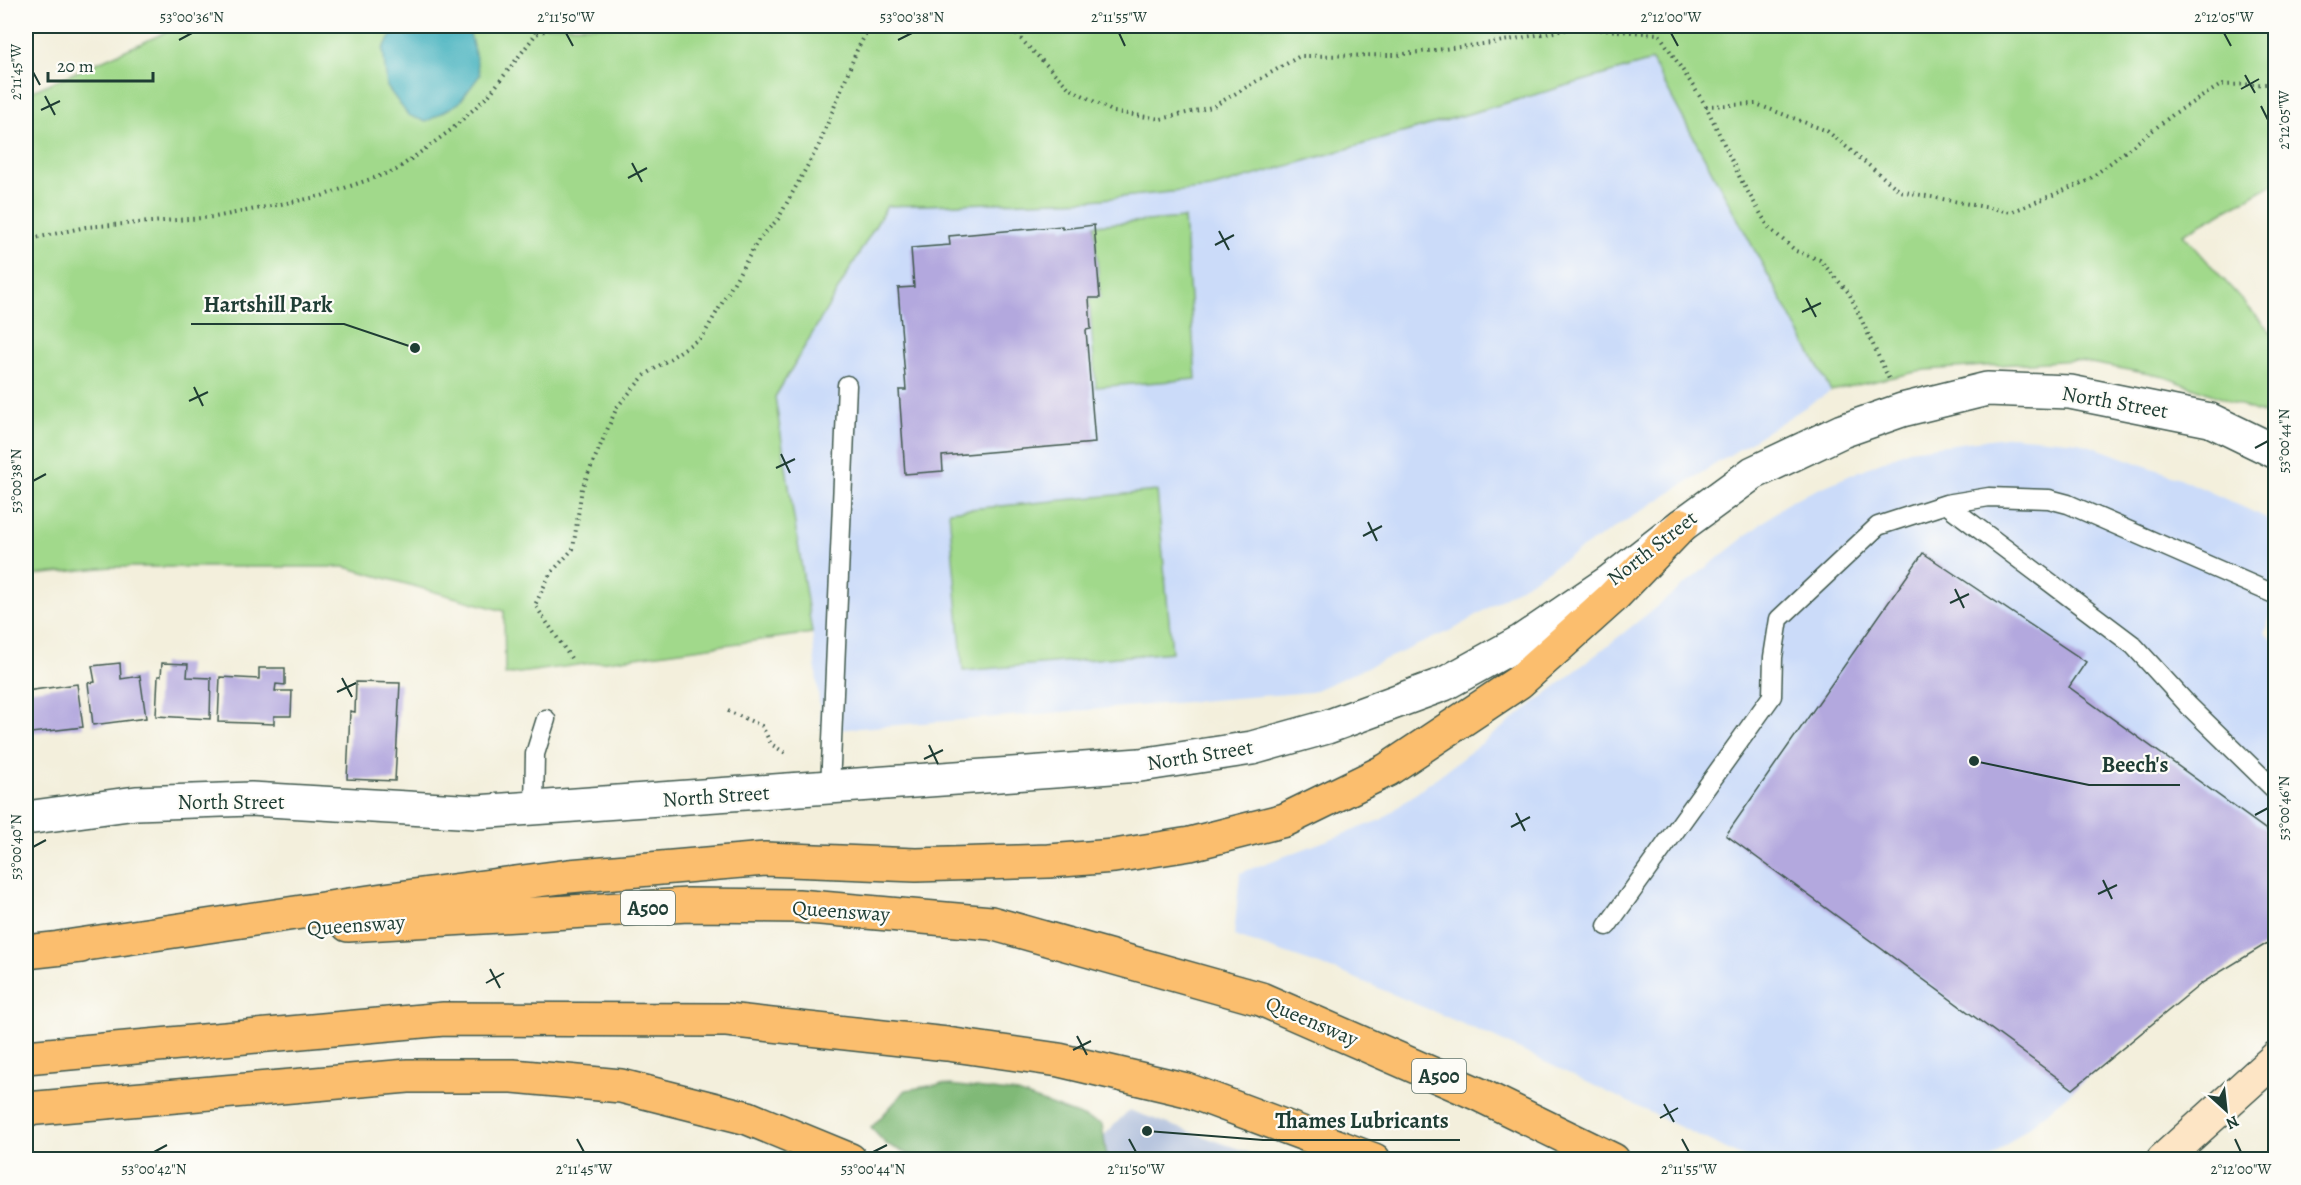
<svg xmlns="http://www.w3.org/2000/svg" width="2301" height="1185" font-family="Alegreya,serif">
<rect width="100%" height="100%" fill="#fdfcf7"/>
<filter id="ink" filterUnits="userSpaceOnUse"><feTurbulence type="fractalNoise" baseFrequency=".0167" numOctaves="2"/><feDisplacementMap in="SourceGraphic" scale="12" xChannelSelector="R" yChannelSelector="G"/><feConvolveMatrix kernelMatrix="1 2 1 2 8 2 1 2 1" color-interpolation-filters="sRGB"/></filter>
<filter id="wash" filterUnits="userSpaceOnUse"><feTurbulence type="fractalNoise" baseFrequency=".008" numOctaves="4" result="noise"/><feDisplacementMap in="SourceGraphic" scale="24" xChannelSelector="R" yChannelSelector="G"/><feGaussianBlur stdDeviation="1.35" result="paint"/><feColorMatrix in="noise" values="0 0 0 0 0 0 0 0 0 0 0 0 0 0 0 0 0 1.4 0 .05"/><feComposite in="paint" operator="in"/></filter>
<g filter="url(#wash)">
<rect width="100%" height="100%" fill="#f3efdc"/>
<!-- built -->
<path fill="#cbdbf9" d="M1652,61L1831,391L1456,628L1311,692L822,731L812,633L775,397L887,206L1091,200L1211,188Z
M2012,436L2079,442L2180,478L2275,522V604L2264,633L2276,643L2275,938L2202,983L1990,1159H1747L1491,1036L1343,973L1234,936L1240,873L1381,820L1545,695L1790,501L1909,450Z"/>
<!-- industrial -->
<path fill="#b7c5de" d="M1129,1110L1267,1159L1080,1160Z"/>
<!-- green -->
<path fill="#a1d98b" stroke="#608b60" stroke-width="1.5" d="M180,26H2275V183L2183,234L2275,337V418L2165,377L2075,360L1925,370L1831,391L1652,61L1211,188L1091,200L887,206L775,397L812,633L505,675L504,611L345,567H111L26,576V94Z
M1184,218L1196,379L1096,387L1089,298L1100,297L1094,225Z
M1157,491L1172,652L963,671L949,511Z"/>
<!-- forest -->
<path fill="#80b977" stroke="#507b56" stroke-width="1.5" d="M941,1084L1018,1093L1102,1124L1107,1159H918L886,1144L871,1128L906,1090Z"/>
<!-- water -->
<path fill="#42b1be" stroke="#307779" stroke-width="1.5" d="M397,26H467L469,29L480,75L459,103L426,122L408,115L387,87L383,49Z"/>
<g id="blocks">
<!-- building -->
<path fill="#b3a8de" d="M26,26H34L35,28L26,32Z
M1094,225L1100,298H1089L1091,329L1086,330L1095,443L942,456L943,471L905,474L899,390H906L898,288L914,287L911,248L950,245L949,236L1062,226V229Z
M1923,553L2086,662L2069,687L2276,837V938L2202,983L2073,1089L1726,835Z
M120,663L121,679L140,676L146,718L93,725L88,683L95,682L92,666Z
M162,663L188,664L187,677L211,678L210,719L156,716L158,676H161Z
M259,668H285V685L276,684L275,691H292L291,716H274V724L218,722L220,677L259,679Z
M356,682L400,683L395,781L347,779L350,711L355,712Z
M77,684L83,727L31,733L26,691Z"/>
</g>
</g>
<g filter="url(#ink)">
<use href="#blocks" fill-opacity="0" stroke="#3f584d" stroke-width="1.5"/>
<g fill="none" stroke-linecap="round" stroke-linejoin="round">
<!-- service casing -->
<g stroke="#3f584d" stroke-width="21">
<path id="service" d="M1946,504L2133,645L2189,706L2276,791
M830,788L847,385
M534,808L535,754L546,719
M1607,926L1772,696L1773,657L1779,619L1878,526L1946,504L1989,497L2049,499L2068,504L2276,595"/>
</g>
<!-- tertiary casing -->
<g stroke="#3f584d" stroke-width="36">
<path id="tertiary" d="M26,818L136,803L251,799L477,812L1140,765L1252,748L1327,727L1444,684L1522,641L1609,582L1682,525L1753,473L1842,431L1902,410L1987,389L2070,392L2210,420L2276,452"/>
</g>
<!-- secondary casing -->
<g stroke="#3f584d" stroke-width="36">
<path id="secondary" d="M2163,1160L2276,1058"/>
</g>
<!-- trunk casing -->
<g stroke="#3f584d" stroke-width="36">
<path id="trunk" d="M348,925L688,905L798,906L991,923L1261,999L1478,1094L1613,1160
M59,948L383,900L569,876L765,859L916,865L1049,861L1114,856L1190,844L1285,820L1387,770L1519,682L1611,599L1682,525
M26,952L81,946
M26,1057L444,1019L727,1020L947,1044L1059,1060L1187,1090L1374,1160
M26,1109L408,1076H513L621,1086L748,1118L850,1160"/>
</g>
<!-- path -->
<path stroke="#3f584d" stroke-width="4" stroke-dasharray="1.5 4.5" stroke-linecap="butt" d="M534,26L536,34
M1008,26L1069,88L1114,112L1161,119L1212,107L1300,56L1396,55L1492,43L1576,28L1659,34L1706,106L1741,180L1769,228L1796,251L1820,260L1849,293L1889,379
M1706,106L1756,104L1827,131L1900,191L2011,212L2087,181L2175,113L2221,85L2266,84L2276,78
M26,240L86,227L215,217L322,196L396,170L451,130L489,95L536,34L559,26
M571,658L535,605L550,574L573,549L582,488L617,407L644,376L703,336L759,239L778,219L819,145L857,50L870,26
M728,711L762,726L771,744L787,754"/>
<!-- service -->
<use href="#service" stroke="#fff" stroke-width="18"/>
<!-- tertiary -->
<use href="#tertiary" stroke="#fff" stroke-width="33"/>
<!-- secondary -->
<use href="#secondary" stroke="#fde5c5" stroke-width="33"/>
<!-- trunk -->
<use href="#trunk" stroke="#fbbe6e" stroke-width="33"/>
</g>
</g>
<!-- ticks -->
<path fill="none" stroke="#1f3d34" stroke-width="2" d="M566,33L573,46M1119,33L1125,46M1671,33L1678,46M2224,33L2231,46M179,40L192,33M898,40L912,33M33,72L40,85M2245,75L2255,93M2241,89L2259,79M45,96L55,115M2261,106L2268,120M41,110L60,101M632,163L642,182M628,178L647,168M1219,231L1229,250M1215,245L1234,235M1806,298L1816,317M1802,312L1821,303M194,387L203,406M189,401L208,392M2255,448L2268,441M781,454L790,473M776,468L795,459M33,481L46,474M1368,522L1377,541M1363,536L1382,526M1955,589L1964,608M1950,603L1969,594M342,678L352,697M337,692L356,683M929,745L938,764M924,759L943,750M1516,813L1525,831M2255,815L2268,808M1511,827L1530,817M33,847L46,840M2103,880L2112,899M2098,894L2117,885M490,969L500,988M486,983L504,973M1077,1036L1087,1055M1073,1050L1091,1041M1664,1104L1674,1122M1660,1118L1678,1108M577,1139L584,1152M1129,1139L1136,1152M1682,1139L1689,1152M2235,1139L2241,1152M154,1152L167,1145M873,1152L887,1145"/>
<g text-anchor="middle" stroke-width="4.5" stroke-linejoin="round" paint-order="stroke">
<!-- shield labels -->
<g fill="#fdfcf7" stroke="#62766e" stroke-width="1.5">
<rect x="621" y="891" width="54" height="34" rx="4.5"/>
<rect x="1412" y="1059" width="54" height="34" rx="4.5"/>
</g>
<g font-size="20" font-weight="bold" fill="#1f3d34">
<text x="648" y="915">A500</text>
<text x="1439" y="1083">A500</text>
</g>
<!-- street labels -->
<g font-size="21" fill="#1f3d34" stroke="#fdfcf7">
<text transform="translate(2115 402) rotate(10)" y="7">North Street</text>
<text transform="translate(1652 548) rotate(-38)" y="7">North Street</text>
<text transform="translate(1200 755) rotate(-9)" y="7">North Street</text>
<text transform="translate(716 796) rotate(-4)" y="7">North Street</text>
<text x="231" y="809">North Street</text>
<text transform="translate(841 911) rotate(4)" y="7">Queensway</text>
<text transform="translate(356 925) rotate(-4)" y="7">Queensway</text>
<text transform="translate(1312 1021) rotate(23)" y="7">Queensway</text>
</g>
</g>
<!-- callouts -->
<path fill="none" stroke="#1f3d34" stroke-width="2" d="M415 348L344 324H191M1974 761L2089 785H2180M1147 1131L1263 1140H1460"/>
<g fill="#1f3d34" stroke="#fdfcf7" stroke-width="2">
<circle cx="415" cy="348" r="6"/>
<circle cx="1974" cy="761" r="6"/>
<circle cx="1147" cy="1131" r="6"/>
</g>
<g font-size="22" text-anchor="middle" font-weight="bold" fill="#1f3d34" stroke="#fdfcf7" stroke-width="4.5" stroke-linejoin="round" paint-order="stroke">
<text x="268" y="312">Hartshill Park</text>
<text x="2135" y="772">Beech's</text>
<text x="1362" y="1128">Thames Lubricants</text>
</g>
<!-- margin -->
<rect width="2301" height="1185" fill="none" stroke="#fdfcf7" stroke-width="66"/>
<!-- north arrow -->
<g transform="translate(2226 1110) rotate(153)" stroke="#fdfcf7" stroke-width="4.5" paint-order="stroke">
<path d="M0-4.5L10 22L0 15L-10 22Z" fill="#1f3d34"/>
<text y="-9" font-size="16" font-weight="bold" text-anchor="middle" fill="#1f3d34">N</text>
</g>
<!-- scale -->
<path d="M48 72v9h105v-9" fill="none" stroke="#1f3d34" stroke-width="3"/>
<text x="57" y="72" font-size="18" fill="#1f3d34" stroke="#fdfcf7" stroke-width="4.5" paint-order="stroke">20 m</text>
<rect x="33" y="33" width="2235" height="1119" fill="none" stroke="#1f3d34" stroke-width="2"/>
<g font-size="15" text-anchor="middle" fill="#1f3d34">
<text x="192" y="22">53°00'36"N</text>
<text x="566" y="22">2°11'50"W</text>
<text x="912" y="22">53°00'38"N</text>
<text x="1119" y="22">2°11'55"W</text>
<text x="1671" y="22">2°12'00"W</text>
<text x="2224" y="22">2°12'05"W</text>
<text transform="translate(16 72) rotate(-90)" y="5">2°11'45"W</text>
<text transform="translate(2284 120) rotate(-90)" y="5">2°12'05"W</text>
<text transform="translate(2284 441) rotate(-90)" y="5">53°00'44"N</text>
<text transform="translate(16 481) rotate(-90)" y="5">53°00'38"N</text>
<text transform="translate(2284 808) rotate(-90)" y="5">53°00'46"N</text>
<text transform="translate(16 847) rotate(-90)" y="5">53°00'40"N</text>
<text x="154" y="1174">53°00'42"N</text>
<text x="584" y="1174">2°11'45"W</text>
<text x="873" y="1174">53°00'44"N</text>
<text x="1136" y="1174">2°11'50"W</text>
<text x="1689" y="1174">2°11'55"W</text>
<text x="2241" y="1174">2°12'00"W</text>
</g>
</svg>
